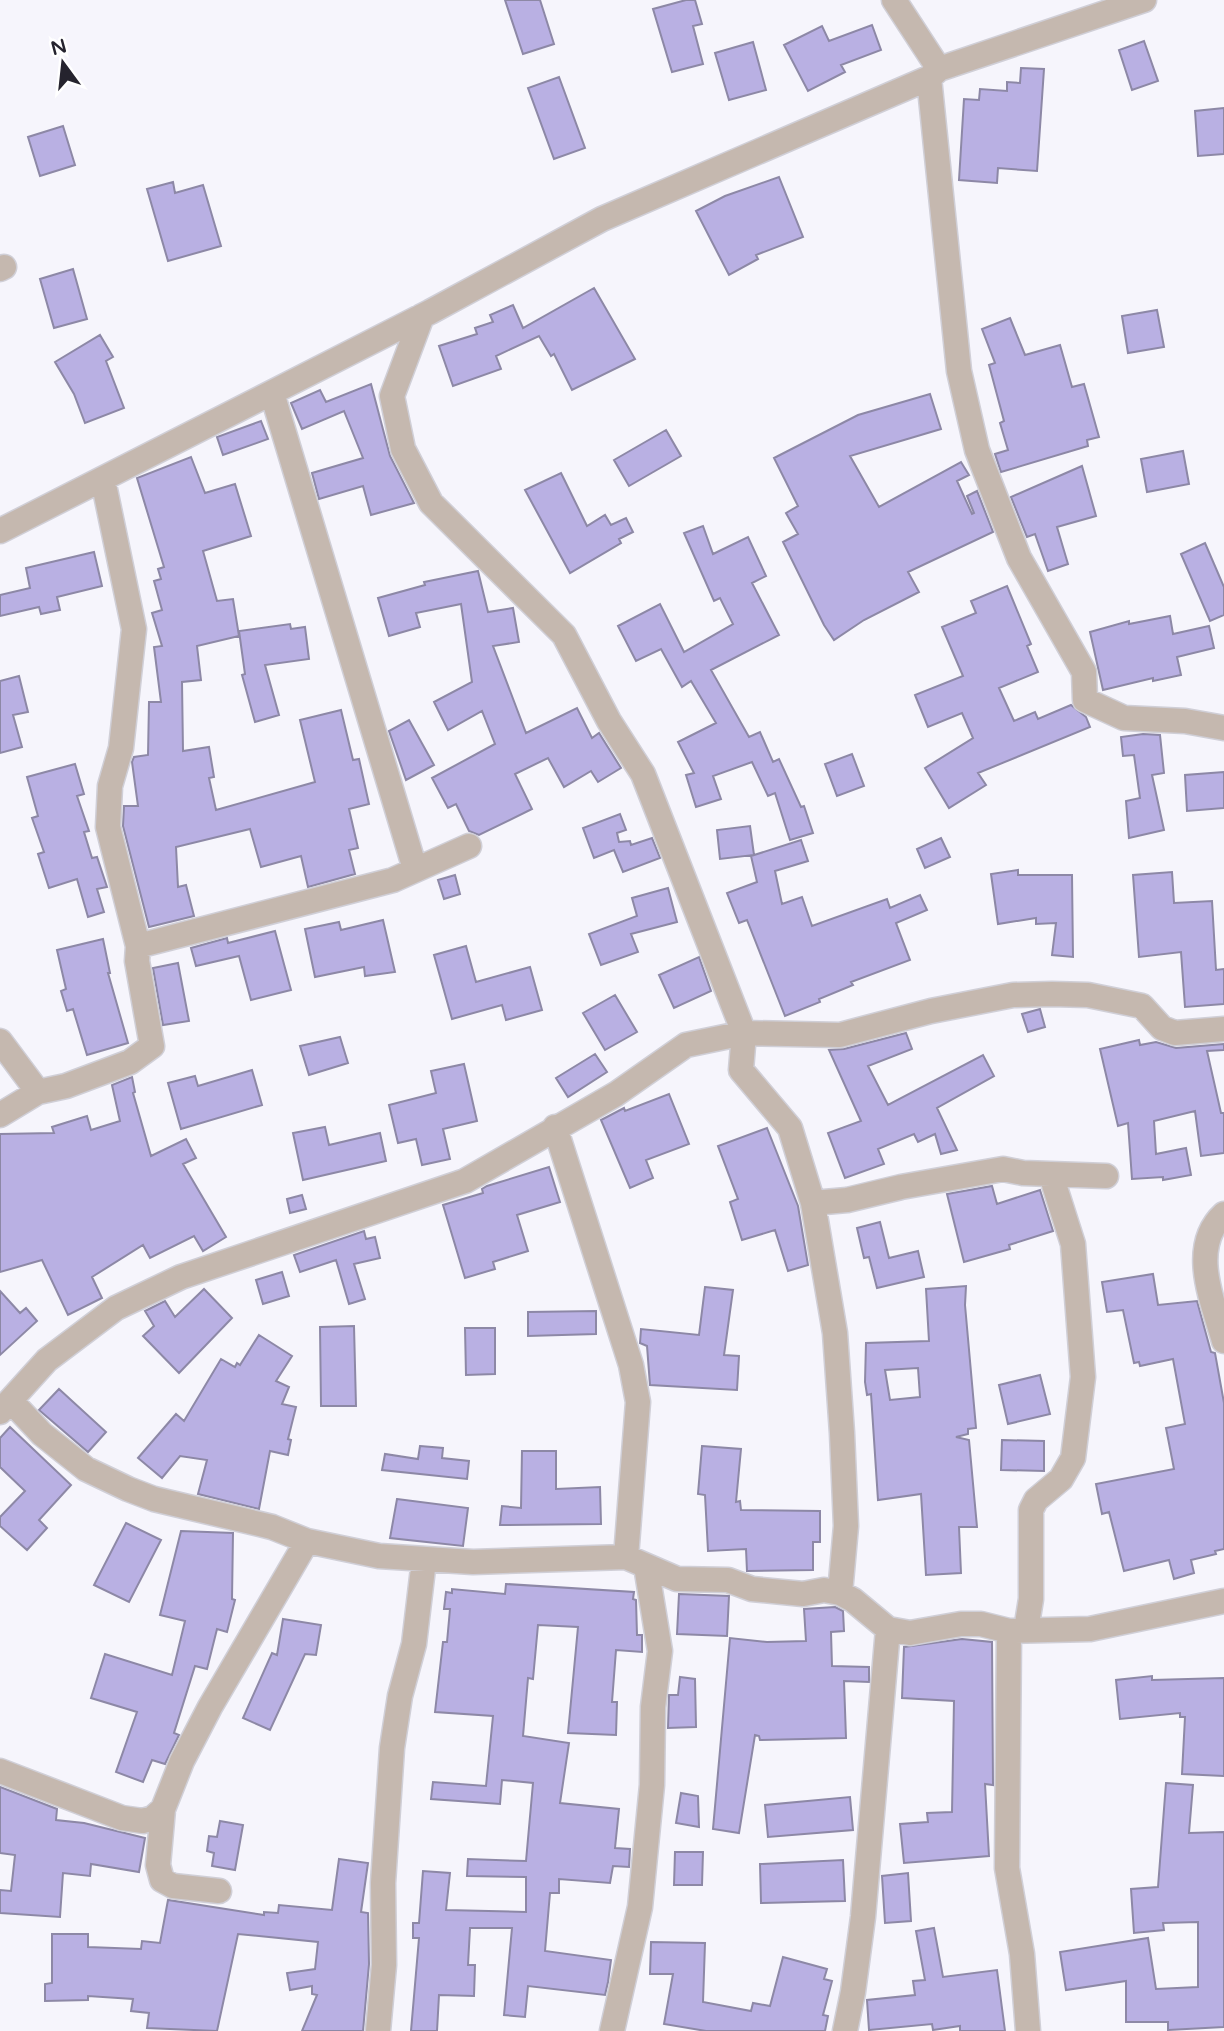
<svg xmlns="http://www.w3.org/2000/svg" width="1224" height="2031" font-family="'Varela Round',sans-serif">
<rect width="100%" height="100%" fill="#f6f5fc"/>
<!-- building -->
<path fill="#b9b0e3" stroke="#8d88a6" stroke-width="2" fill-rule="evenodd" d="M505,0H540L554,44L523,54Z
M686,0H695L702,24L693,26L703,64L672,72L653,9Z
M872,25L881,50L841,65L845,72L808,91L784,45L822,26L829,41Z
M1144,41L1158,81L1132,90L1119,50Z
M753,42L766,90L729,100L715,53Z
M1021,68L1044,69L1037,171L998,168L997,183L959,180L964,99L979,100L980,89L1007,91V82L1020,83Z
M559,77L585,148L554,159L528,88Z
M1224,108V154L1198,156L1195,111Z
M63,126L75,165L40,176L28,137Z
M779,177L803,237L756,255L758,259L729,275L696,211L725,196Z
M173,182L175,193L203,185L221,246L168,261L147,189Z
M73,269L87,319L54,328L40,279Z
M594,288L635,359L572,390L554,354L551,356L539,336L496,356L501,369L453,386L439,346L477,334L475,328L493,322L490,315L513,305L523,328Z
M1157,310L1164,347L1128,353L1122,316Z
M1010,318L1025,355L1060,345L1072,387L1084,384L1099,437L1087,440L1088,446L1001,472L995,454L1008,450L1000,423L1004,421L989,365L995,363L982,329Z
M100,335L113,357L106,361L124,408L85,423L74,394L55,362Z
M371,384L390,456L414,503L371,515L363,486L319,499L312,473L363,458L344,411L302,429L291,403L320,390L326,402Z
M930,394L941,429L850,456L879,507L961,462L969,475L957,481L972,514L974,513L967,496L977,491L993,532L908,572L919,592L864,620L834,640L824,625L783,542L798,534L786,513L798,506L774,458L858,415Z
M261,421L268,439L223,455L217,437Z
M666,430L681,456L629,486L614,460Z
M1183,451L1189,484L1147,492L1141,459Z
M191,457L205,493L235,484L251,536L203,551L217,601L233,599L239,636L197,646L201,680L182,682L183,751L209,747L214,777L209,778L216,810L315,782L300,720L341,710L353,760L359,759L369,804L349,809L358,848L349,850L355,874L308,887L301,856L261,867L250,829L176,847L178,887L186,885L194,916L149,927L123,826L124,806H138L132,762L134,757L148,755L149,702H161L154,647L162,646L152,613L162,610L154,581L161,579L158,569L164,567L137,478Z
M1082,466L1096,516L1057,527L1068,564L1048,571L1035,534L1027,537L1011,497Z
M561,473L587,526L605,515L611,525L626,518L633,532L619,539L621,543L570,573L525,490Z
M703,526L713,554L748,537L766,576L752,583L779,635L711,670L749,737L760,732L773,762L779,759L801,807L804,806L813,833L790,840L775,793L768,796L752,762L713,776L721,799L696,807L686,775L694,773L678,742L716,723L691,681L682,687L661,649L636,661L618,626L660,604L684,652L733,624L720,598L714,601L684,533Z
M1205,543L1224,587V615L1210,621L1181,554Z
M94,552L102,586L57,597L60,610L41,614L39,607L0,616V595L30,588L26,568Z
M478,571L488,612L513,608L519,642L493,646L526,733L577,708L592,738L599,733L621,768L598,782L591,771L564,787L548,758L515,774L532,809L479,835L469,831L456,804L448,808L432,778L495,744L482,711L448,730L434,702L472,682L461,604L416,613L420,627L389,636L378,598L425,585L424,582Z
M1007,586L1031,644L1027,646L1038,672L999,688L1014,721L1035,712L1038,719L1071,705L1086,717L1090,727L978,773L986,785L949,808L925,768L973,738L962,713L928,727L915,695L963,676L942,627L976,613L971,601Z
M1170,616L1173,634L1209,626L1214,648L1177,657L1181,675L1153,681V678L1103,690L1090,632L1129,621V624Z
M290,624L291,629L305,627L309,659L265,665L279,715L255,722L242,675L245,674L239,631Z
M19,676L28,712L13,715L22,747L0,753V681Z
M409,720L434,765L406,780L389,731Z
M1143,734L1160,735L1164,773L1152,775L1164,830L1129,838L1126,801L1140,798L1134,755L1123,756L1121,737Z
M852,754L864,786L837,796L825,764Z
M75,764L84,794L77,796L89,831L84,832L92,858L97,857L107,887L97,889L104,912L88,917L77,879L49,888L38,854L44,852L32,818L38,816L27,777Z
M1224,772V808L1187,811L1185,775Z
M620,814L626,830L617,833L619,842L630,841L631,845L652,838L660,858L623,872L614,850L594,858L583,828Z
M750,826L754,855L720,859L717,830Z
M941,838L950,857L925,868L917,849Z
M801,840L808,861L775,871L782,904L802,897L812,926L887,899L890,908L920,895L927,910L896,923L910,960L851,982L853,985L819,999L820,1002L785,1016L747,920L739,923L727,893L757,882L751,856Z
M1018,870V875H1072L1073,957L1052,955L1056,923L1036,924V918L998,924L991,874Z
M1172,872L1174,903L1212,901L1216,970L1224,969V1004L1185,1007L1181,952L1139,957L1133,875Z
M455,875L460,894L444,899L438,880Z
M668,888L677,922L631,934L638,952L601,965L589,934L637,916L632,898Z
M383,920L395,972L365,976L364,967L315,977L305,929L339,922L341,930Z
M275,931L291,990L251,1000L239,956L196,966L191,948L227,938L228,943Z
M103,939L110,973H108L128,1043L87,1055L73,1009L67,1011L61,991L66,989L57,950Z
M466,946L476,982L530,967L542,1010L506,1020L502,1005L452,1019L434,955Z
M699,957L711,991L674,1008L659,975Z
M178,963L189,1021L163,1025L153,968Z
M615,995L637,1032L605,1050L583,1013Z
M1040,1009L1045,1027L1028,1032L1022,1014Z
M906,1033L912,1049L868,1066L888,1105L983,1055L994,1076L937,1108L957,1150L941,1154L935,1134L918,1142L914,1134L878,1149L884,1164L845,1178L828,1133L861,1121L829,1050L844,1049Z
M340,1037L348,1063L309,1075L300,1046Z
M1139,1040L1140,1045L1156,1042L1176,1048L1224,1044V1050L1207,1051L1221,1113H1224V1153L1201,1156L1195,1111L1154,1121L1156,1154L1186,1148L1191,1175L1163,1180V1177L1132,1179L1128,1123L1118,1126L1100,1049Z
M595,1054L607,1072L568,1097L556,1078Z
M464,1064L477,1121L443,1129L450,1159L422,1165L416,1139L398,1143L389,1105L436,1093L431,1071Z
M252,1070L262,1105L181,1129L168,1083L195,1076L198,1086Z
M132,1077L135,1092L133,1093L151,1156L186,1139L196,1158L183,1164L226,1237L203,1251L194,1236L150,1258L143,1245L92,1277L102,1298L68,1315L42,1260L0,1272V1134L54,1133L52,1127L87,1116L91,1130L120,1121L112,1085Z
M669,1094L689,1144L646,1160L653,1178L630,1188L601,1120L624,1108L625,1111Z
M325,1127L329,1145L380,1133L386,1161L303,1180L293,1133Z
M767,1128L798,1206L808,1265L788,1271L775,1230L742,1240L730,1202L738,1199L718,1146Z
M549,1167L560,1202L517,1215L528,1251L493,1262L495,1269L465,1278L443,1205L483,1193L482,1189L487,1186Z
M992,1186L997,1204L1040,1190L1053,1231L1009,1245L1010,1249L964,1262L947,1194Z
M302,1195L306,1209L290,1213L287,1199Z
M880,1222L889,1258L918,1251L924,1277L877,1288L869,1257L864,1258L857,1228Z
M364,1231L366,1239L375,1237L380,1258L354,1264L365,1299L349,1304L336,1260L300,1272L294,1255Z
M282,1272L289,1296L263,1304L256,1280Z
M1153,1274L1158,1305L1197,1301L1211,1352L1215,1353L1224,1403V1549L1215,1551L1216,1554L1191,1560L1194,1573L1174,1579L1169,1560L1124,1571L1109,1512L1102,1514L1096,1484L1174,1469L1166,1428L1185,1424L1173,1359L1140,1366L1139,1362L1134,1363L1123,1310L1107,1312L1102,1282Z
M966,1286L965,1305L976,1428L968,1429V1434L956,1437L969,1440L977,1527H959L961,1573L926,1575L921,1494L878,1500L871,1394L867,1395L865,1382L866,1343L929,1341L926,1289ZM918,1368L920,1397L890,1400L885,1370Z
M705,1287L733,1290L724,1355L739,1356L737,1390L650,1385L647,1346L640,1343L641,1329L699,1335Z
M204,1289L232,1318L179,1373L143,1336L154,1326L145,1311L165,1301L175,1317Z
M0,1291L20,1313L26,1308L37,1321L0,1355Z
M596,1311V1334L528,1336V1312Z
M354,1326L356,1406H321L320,1327Z
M465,1328H495V1374L466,1375Z
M259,1335L292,1356L276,1381L289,1387L282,1404L296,1407L288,1439L291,1440L288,1455L270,1451L259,1509L198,1494L207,1460L180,1456L162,1478L138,1458L176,1414L184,1421L221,1359L235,1367L237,1363L240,1365Z
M1040,1375L1050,1414L1008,1424L999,1385Z
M59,1389L106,1432L88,1452L39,1410Z
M10,1427L71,1485L39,1520L47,1528L27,1550L0,1526V1517L25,1491L0,1467V1438Z
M1002,1440L1044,1441V1471L1001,1470Z
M420,1446L443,1448L442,1458L469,1461L467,1479L382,1470L385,1454L418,1459Z
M702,1446L741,1449L736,1502L740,1501L741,1510L820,1511V1542H813V1570L747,1571L746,1549L708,1551L705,1495L698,1494Z
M522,1451H556V1489L600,1487L601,1524L500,1525L502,1506L521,1508Z
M397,1499L468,1508L463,1546L390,1538Z
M126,1523L161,1540L129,1602L94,1585Z
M181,1531L233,1533L232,1599L235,1600L227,1632L217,1629L207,1669L195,1666L174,1733L179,1735L165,1764L152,1760L143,1782L116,1772L137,1712L91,1698L105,1654L172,1675L185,1621L160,1615Z
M506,1584L634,1592L633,1599L636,1600L637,1635H642V1652L616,1650L612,1702H617L616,1735L568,1733L578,1627L538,1625L533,1679L528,1678L523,1736L569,1743L560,1803L619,1809L615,1848L630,1849L629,1867L613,1866L610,1883L559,1879V1893H550L545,1951L611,1960L608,1982L605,1995L528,1986L525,2017L504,2015L512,1928H470L468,1965H475L474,1996L439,1995L437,2031H411L419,1938H413V1923H419L423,1871L450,1873L446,1910L526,1912V1877L467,1876L468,1859L526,1861L533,1783L502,1780L500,1804L431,1799L433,1782L486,1786L493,1716L435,1712L443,1642H447L450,1609H444L446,1592L452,1593V1589L505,1594Z
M679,1594L729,1596L727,1636L677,1634Z
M835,1607L843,1611L844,1631L831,1632L832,1666L869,1667V1682L844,1681L846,1738L760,1740L759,1736L755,1735L739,1833L713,1829L730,1638L767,1642L806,1641L804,1609Z
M283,1619L321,1625L316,1655L305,1654L270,1730L243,1718L272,1653L277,1655Z
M962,1639L992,1642L993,1785L985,1784L989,1856L904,1863L900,1824L928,1822L927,1813L952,1812L954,1701L902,1698L904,1647Z
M1152,1676V1680L1224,1678V1776L1182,1774L1185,1717H1180V1713L1120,1719L1116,1680Z
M680,1677L695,1679L696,1727L668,1728L669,1695H678Z
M1166,1783L1193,1785L1189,1833L1224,1832V2027L1168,2030V2022H1126V1981L1066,1990L1060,1952L1148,1938L1156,1989L1198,1987V1922L1163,1923L1164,1930L1134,1933L1131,1889L1158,1887Z
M0,1787L57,1809L56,1820L84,1823L145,1838L139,1872L91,1864L90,1876L63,1873L60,1917L0,1913V1890L11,1891L15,1855L0,1853Z
M681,1793L698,1796L699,1827L676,1823Z
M850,1797L853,1830L768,1837L765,1805Z
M220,1821L243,1825L235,1870L212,1866L214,1853L207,1851L209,1836L217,1837Z
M675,1852H703L702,1885H674Z
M339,1859L368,1863L361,1912L368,1913L369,1964L363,2031H302L317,1995L312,1994V1986L290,1990L287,1973L315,1969L318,1942L238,1934L217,2031L147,2028L149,2013L131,2011L133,1999L88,1996V2000L45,2001V1984L52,1983V1934H88V1947L141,1949L142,1941L160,1943L168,1900L264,1915V1912L278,1913L279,1905L332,1910Z
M843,1860L845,1901L761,1903L760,1864Z
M908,1873L911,1921L885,1923L882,1876Z
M934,1928L943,1977L997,1970L1005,2031H960V2026L933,2030L932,2024L869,2030L867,2000L915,1995L913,1981L925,1980L916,1931Z
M651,1942L705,1943L703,2002L751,2011L753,2003L770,2006L783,1957L827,1969L824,1979L832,1981L823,2015L828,2016L825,2031H706L664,2024L673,1974H650Z"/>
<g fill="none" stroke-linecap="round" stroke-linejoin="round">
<!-- minor casing -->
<g stroke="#d0cfd7" stroke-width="27">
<path id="minor" d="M894,0L939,69
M929,78L959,371L977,450L1019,558L1084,672L1085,700L1124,718L1185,721L1224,728
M0,269L4,267
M422,316L392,396L403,449L431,503L564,635L609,721L643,774L744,1033L741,1070L790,1128L813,1203L835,1333L842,1433L846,1526L840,1593
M272,393L415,869
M0,531L430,312L602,219L929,78L939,69L1144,0
M138,946L393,880L469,846
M0,1041L38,1092
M0,1115L38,1092L66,1086L130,1062L152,1046L137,961L138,946L108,827L110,786L121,748L134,629L103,480
M555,1127L631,1365L638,1402L626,1557
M813,1203L847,1200L901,1187L1003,1169L1023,1173L1106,1176
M1224,1214C1188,1247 1213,1302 1224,1341
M11,1401L42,1434L86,1469L128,1489L154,1499L272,1527L307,1541L379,1556L473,1562L626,1557L677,1579L728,1580L752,1589L803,1594L824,1590L840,1593L853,1600L888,1629L910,1633L961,1624H981L1009,1631L1090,1629L1224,1601
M0,1412L47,1360L116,1308L181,1277L465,1181L616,1094L686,1045L744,1033L840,1035L931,1011L1013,995L1052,994L1088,995L1142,1006L1162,1028L1175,1033L1224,1029
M1026,1630L1031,1599V1510L1036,1500L1061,1479L1073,1458L1083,1377L1073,1244L1051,1175
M1009,1631L1007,1868L1022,1954L1028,2031
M0,1771L122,1818L143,1821L153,1818L163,1809L182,1761L210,1707L307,1541
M163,1809L158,1865L162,1880L173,1886L219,1891
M378,2031L384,1965L383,1883L392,1748L400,1696L414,1644L424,1560
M612,2031L640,1907L652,1785L653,1707L660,1651L646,1566
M845,2031L853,1992L863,1917L888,1629"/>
</g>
<!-- minor -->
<use href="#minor" stroke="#c5b8af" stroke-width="24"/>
</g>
<!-- north arrow -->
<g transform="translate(63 63) rotate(345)" stroke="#ffffff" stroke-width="5" paint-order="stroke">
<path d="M0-5L12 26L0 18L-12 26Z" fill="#25232e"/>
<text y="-10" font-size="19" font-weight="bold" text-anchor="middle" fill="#25232e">N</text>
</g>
</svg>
